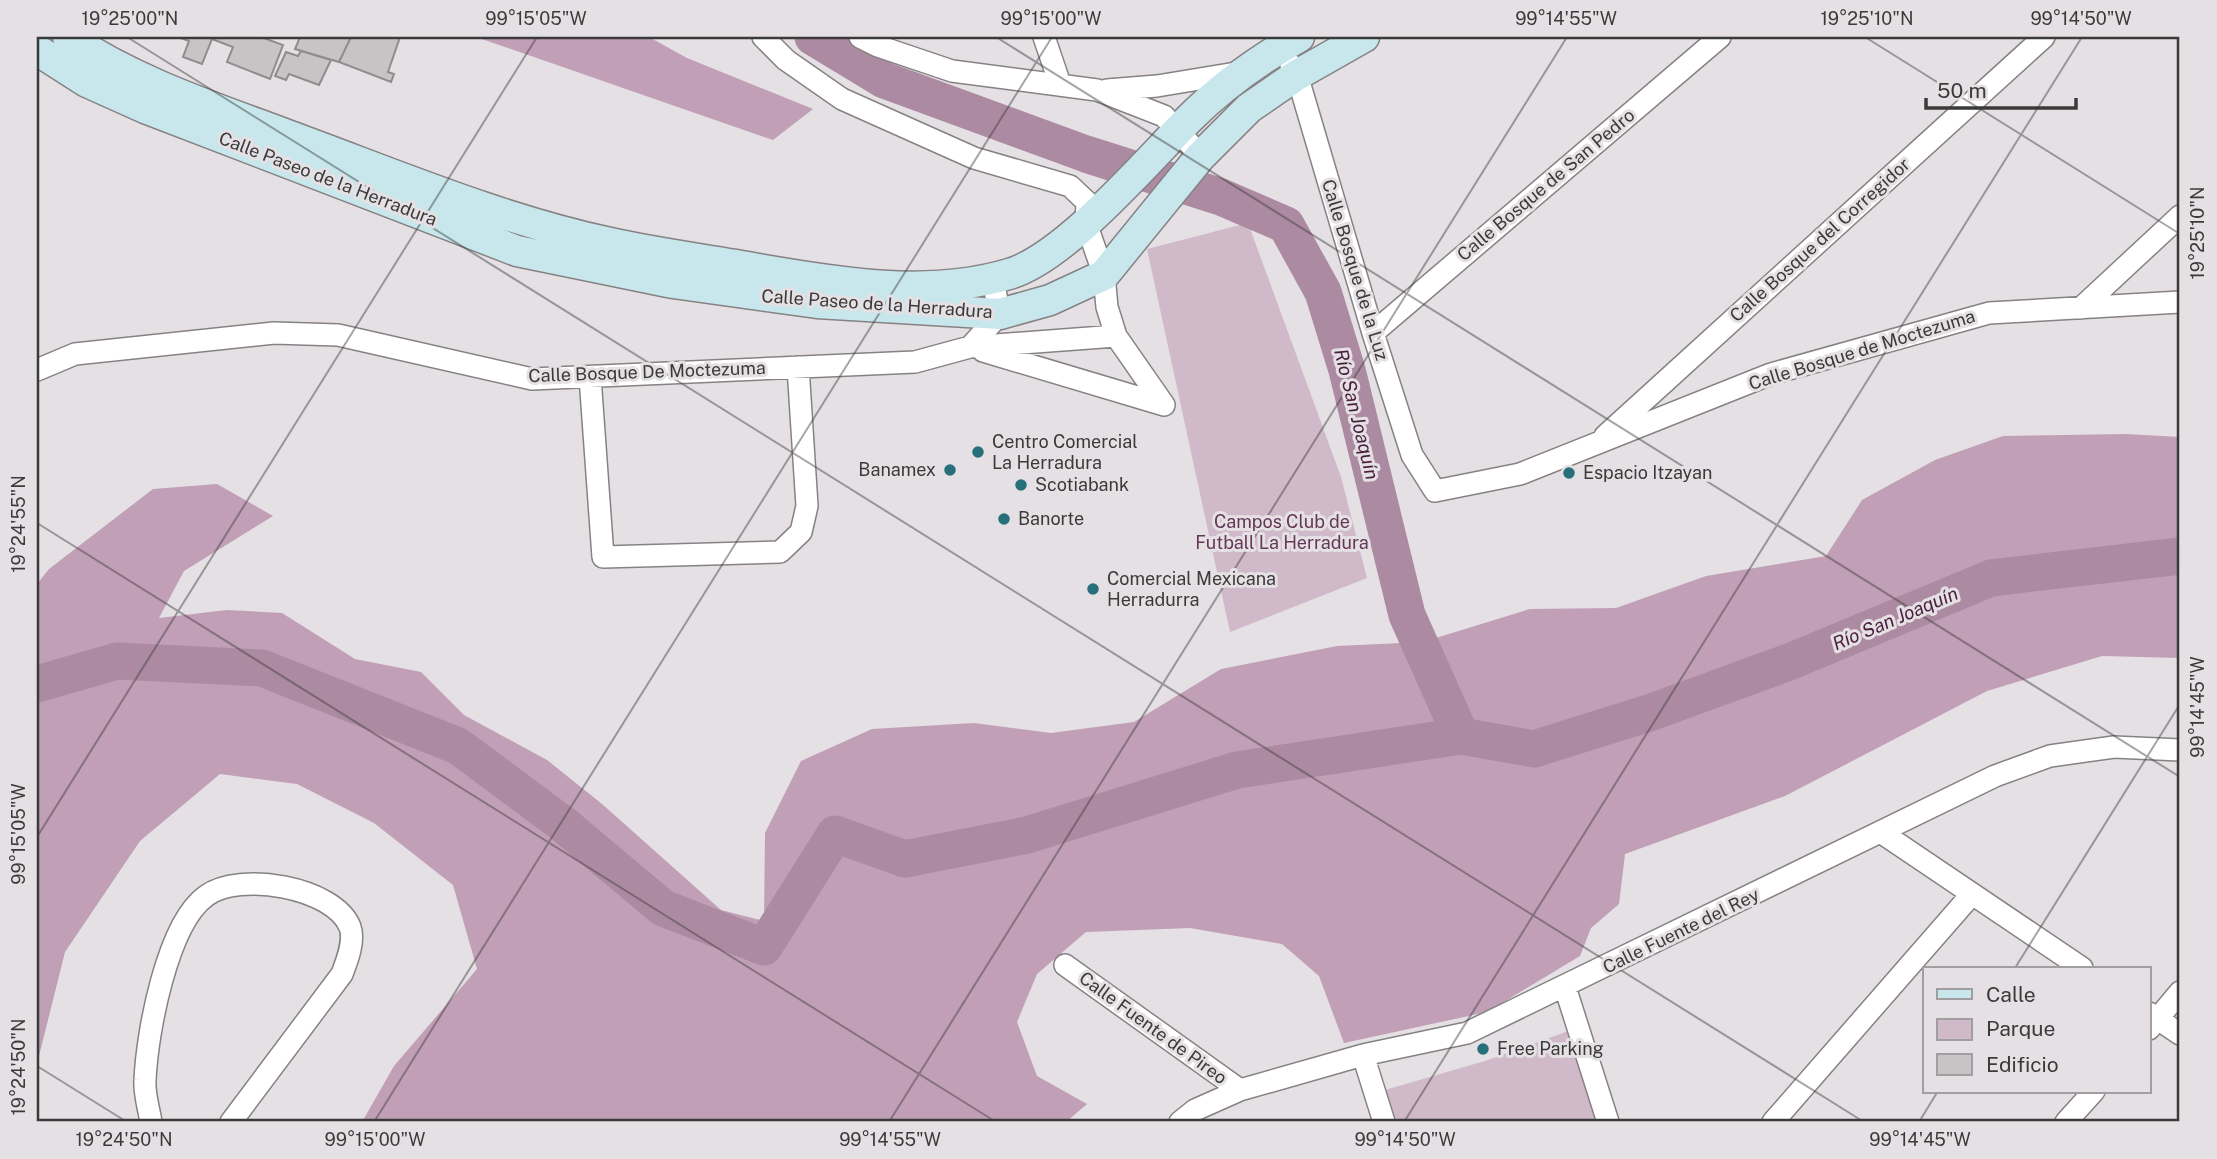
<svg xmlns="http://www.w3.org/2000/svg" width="2217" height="1159" font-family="'Public Sans',sans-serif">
<rect width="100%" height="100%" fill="#e4e0e3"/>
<!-- green -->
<path fill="#d0b9c8" d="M1248,223L1341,477L1367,578L1230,632L1147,249Z
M1574,1029L1603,1122H1387L1378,1092L1485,1061Z"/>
<!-- forest -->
<path fill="#c19fb6" d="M476,37H649L687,58L813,109L773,140Z
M2126,434L2180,437V658L2102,656L1987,691L1785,796L1625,854L1619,904L1591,928L1580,956L1487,1012L1344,1043L1319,976L1282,944L1190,928L1086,932L1037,974L1017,1022L1037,1076L1087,1104L1066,1122H362L394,1066L477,969L453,885L374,823L297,784L220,774L140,841L65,952L37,1064V584L49,569L153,489L217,484L273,516L184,571L159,618L227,610L282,613L355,659L421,672L464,715L547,760L602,804L721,910L764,921L765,833L801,761L872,729L974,723L1051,733L1134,722L1221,669L1337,646L1423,642L1530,609L1616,608L1706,576L1826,556L1862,500L1935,460L2003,436Z"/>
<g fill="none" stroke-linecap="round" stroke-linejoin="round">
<!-- river -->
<path stroke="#ac8aa1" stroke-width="37" d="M813,37L884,80L1086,154L1221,197L1286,225L1323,292L1347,370L1407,615L1461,736
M37,684L117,661L262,668L458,746L563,824L663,908L764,947L835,834L905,859L1027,835L1237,770L1461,736L1534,749L1652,712L1789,662L1991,578L2180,556"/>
</g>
<!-- building -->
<path fill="#c8c4c6" stroke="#8f8b8e" stroke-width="2" d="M178,37H261L283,45L270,79L227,62L233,47L212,39L202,64L183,57L189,41Z
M300,37H351L339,62L295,49Z
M351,37H400L388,72L394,74L391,82L339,62Z
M301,51L331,60L319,85L289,74L286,80L275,76L286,52L298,56Z"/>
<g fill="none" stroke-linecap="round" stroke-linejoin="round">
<!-- minor casing -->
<g stroke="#868284" stroke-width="24">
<path id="minor" d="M763,37L786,60L842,99L974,158L1070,186L1087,202L1086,223L1104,275L1107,307L1116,336L1164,405
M860,37L878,46L952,71L1097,90L1164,116L1201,156
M1044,37L1060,84
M1291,65L1297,75L1373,333L1412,455L1435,491L1520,474L1771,374L1989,313L2180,302
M1107,90L1157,86L1242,72
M2081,308L2180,216
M1373,333L1720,37
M970,347L1000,314L992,277
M983,351L1164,405
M37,370L75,354L274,333L338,335L532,379L915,362L970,347L1116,336
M590,377L603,557L780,552L801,532L807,506L798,367
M1605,436L2044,37
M1882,833L2082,968
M1065,965L1240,1090
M1565,987L1608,1122
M2149,1013L2180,1034
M2149,1029L2180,992
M1363,1055L1384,1122
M151,1122C149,1109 144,1094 145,1080C147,1033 167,924 206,896C239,871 334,887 350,927C355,941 347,961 342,974L231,1122
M1180,1122L1195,1110L1240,1090L1363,1055L1467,1033L1995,776L2050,756L2114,747L2180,750
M1773,1122L1972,894
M2066,1122L2094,1091"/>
</g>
<!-- secondary casing -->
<g stroke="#868284" stroke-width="33">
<path id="secondary" d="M68,37C138,84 219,109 298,139C401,177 503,220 610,243C659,254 709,260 758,269C839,283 928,298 1009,274C1065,258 1147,161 1189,119C1221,87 1260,59 1299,37
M37,50L87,82L145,108L517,251L673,283L817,303L1000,314L1050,300L1104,275L1200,157L1249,108L1297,75L1364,37"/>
</g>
<!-- minor -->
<use href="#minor" stroke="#fff" stroke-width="21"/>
<!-- secondary -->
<use href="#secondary" stroke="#c7e7ec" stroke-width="30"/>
</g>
<!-- ticks -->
<path fill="none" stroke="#3b3a3b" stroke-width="2" stroke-opacity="0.45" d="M127,37L1864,1122M996,37L2180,777M1865,37L2180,234M37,523L996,1122M37,837L537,37M2015,968L2180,704M37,1066L127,1122M374,1122L1052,37M889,1122L1567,37M1404,1122L2082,37M1919,1122L1938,1091"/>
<!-- markers -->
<g fill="#276f7b" stroke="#e4e0e3" stroke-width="2.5">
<circle cx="978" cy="452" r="7"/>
<circle cx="950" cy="470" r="7"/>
<circle cx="1569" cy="473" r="7"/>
<circle cx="1021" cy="485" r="7"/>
<circle cx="1004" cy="519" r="7"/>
<circle cx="1093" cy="589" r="7"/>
<circle cx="1483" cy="1049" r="7"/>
</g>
<g text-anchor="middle" stroke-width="6" stroke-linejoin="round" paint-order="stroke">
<!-- street labels -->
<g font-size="18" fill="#3b3a3b" stroke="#e4e0e3">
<text transform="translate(328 179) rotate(21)" y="6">Calle Paseo de la Herradura</text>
<text transform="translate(1546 185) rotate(-40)" y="6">Calle Bosque de San Pedro</text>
<text transform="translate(1820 240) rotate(-42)" y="6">Calle Bosque del Corregidor</text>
<text transform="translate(1355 270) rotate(73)" y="6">Calle Bosque de la Luz</text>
<text transform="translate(877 304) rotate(4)" y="6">Calle Paseo de la Herradura</text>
<text transform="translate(1862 350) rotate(-17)" y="6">Calle Bosque de Moctezuma</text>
<text transform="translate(647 372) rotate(-2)" y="6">Calle Bosque De Moctezuma</text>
<text transform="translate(1681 931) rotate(-26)" y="6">Calle Fuente del Rey</text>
<text transform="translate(1153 1028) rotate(36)" y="6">Calle Fuente de Pireo</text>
</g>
<!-- poi labels -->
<g font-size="18" fill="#3b3a3b" stroke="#e4e0e3" text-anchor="start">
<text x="992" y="448">Centro Comercial<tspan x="992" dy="21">La Herradura</tspan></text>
<text x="936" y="476" text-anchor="end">Banamex</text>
<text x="1583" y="479">Espacio Itzayan</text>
<text x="1035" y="491">Scotiabank</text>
<text x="1018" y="525">Banorte</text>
<text x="1107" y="585">Comercial Mexicana<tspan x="1107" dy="21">Herradurra</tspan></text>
<text x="1497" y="1055">Free Parking</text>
</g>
<!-- park labels -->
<g font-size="18" fill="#653758" stroke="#e4e0e3">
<text x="1282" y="528">Campos Club de<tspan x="1282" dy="21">Futball La Herradura</tspan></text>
</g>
<!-- water labels -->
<g font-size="19" font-style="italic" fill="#4b1f40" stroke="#e4e0e3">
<text transform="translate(1357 414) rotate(76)" y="7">Río San Joaquín</text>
<text transform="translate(1895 618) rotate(-23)" y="7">Río San Joaquín</text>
</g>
</g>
<!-- border -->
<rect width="2217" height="1159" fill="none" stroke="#e4e0e3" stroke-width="77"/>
<!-- legend -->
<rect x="1923" y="967" width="228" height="126" fill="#e4e0e3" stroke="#a09ea0" stroke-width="2"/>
<rect x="1937" y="989" width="35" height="10" fill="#c7e7ec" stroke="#a09ea0" stroke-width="2"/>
<text x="1986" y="1002" font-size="21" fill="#3b3a3b">Calle</text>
<rect x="1937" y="1019" width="35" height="21" fill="#d0b9c8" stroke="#a09ea0" stroke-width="2"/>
<text x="1986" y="1036" font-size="21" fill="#3b3a3b">Parque</text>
<rect x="1937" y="1054" width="35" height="21" fill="#c8c4c6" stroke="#a09ea0" stroke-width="2"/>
<text x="1986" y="1072" font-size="21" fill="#3b3a3b">Edificio</text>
<!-- scale -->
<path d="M1926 98v10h150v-10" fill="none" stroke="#3b3a3b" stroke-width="3.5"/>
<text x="1937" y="98" font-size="21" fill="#3b3a3b" stroke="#e4e0e3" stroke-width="5" paint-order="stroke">50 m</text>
<rect x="38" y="38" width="2140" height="1082" fill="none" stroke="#3b3a3b" stroke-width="2.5"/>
<g font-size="18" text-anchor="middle" fill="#3b3a3b">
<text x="130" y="25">19°25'00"N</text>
<text x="536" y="25">99°15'05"W</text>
<text x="1051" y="25">99°15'00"W</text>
<text x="1566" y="25">99°14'55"W</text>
<text x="1867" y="25">19°25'10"N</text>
<text x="2081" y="25">99°14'50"W</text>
<text transform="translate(2198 233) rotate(-90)" y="6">19°25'10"N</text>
<text transform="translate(19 524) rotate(-90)" y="6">19°24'55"N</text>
<text transform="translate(2198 707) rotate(-90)" y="6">99°14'45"W</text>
<text transform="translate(19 834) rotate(-90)" y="6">99°15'05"W</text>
<text transform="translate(19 1067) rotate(-90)" y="6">19°24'50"N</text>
<text x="124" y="1146">19°24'50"N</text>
<text x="375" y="1146">99°15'00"W</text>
<text x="890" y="1146">99°14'55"W</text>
<text x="1405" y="1146">99°14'50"W</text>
<text x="1920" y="1146">99°14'45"W</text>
</g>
</svg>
